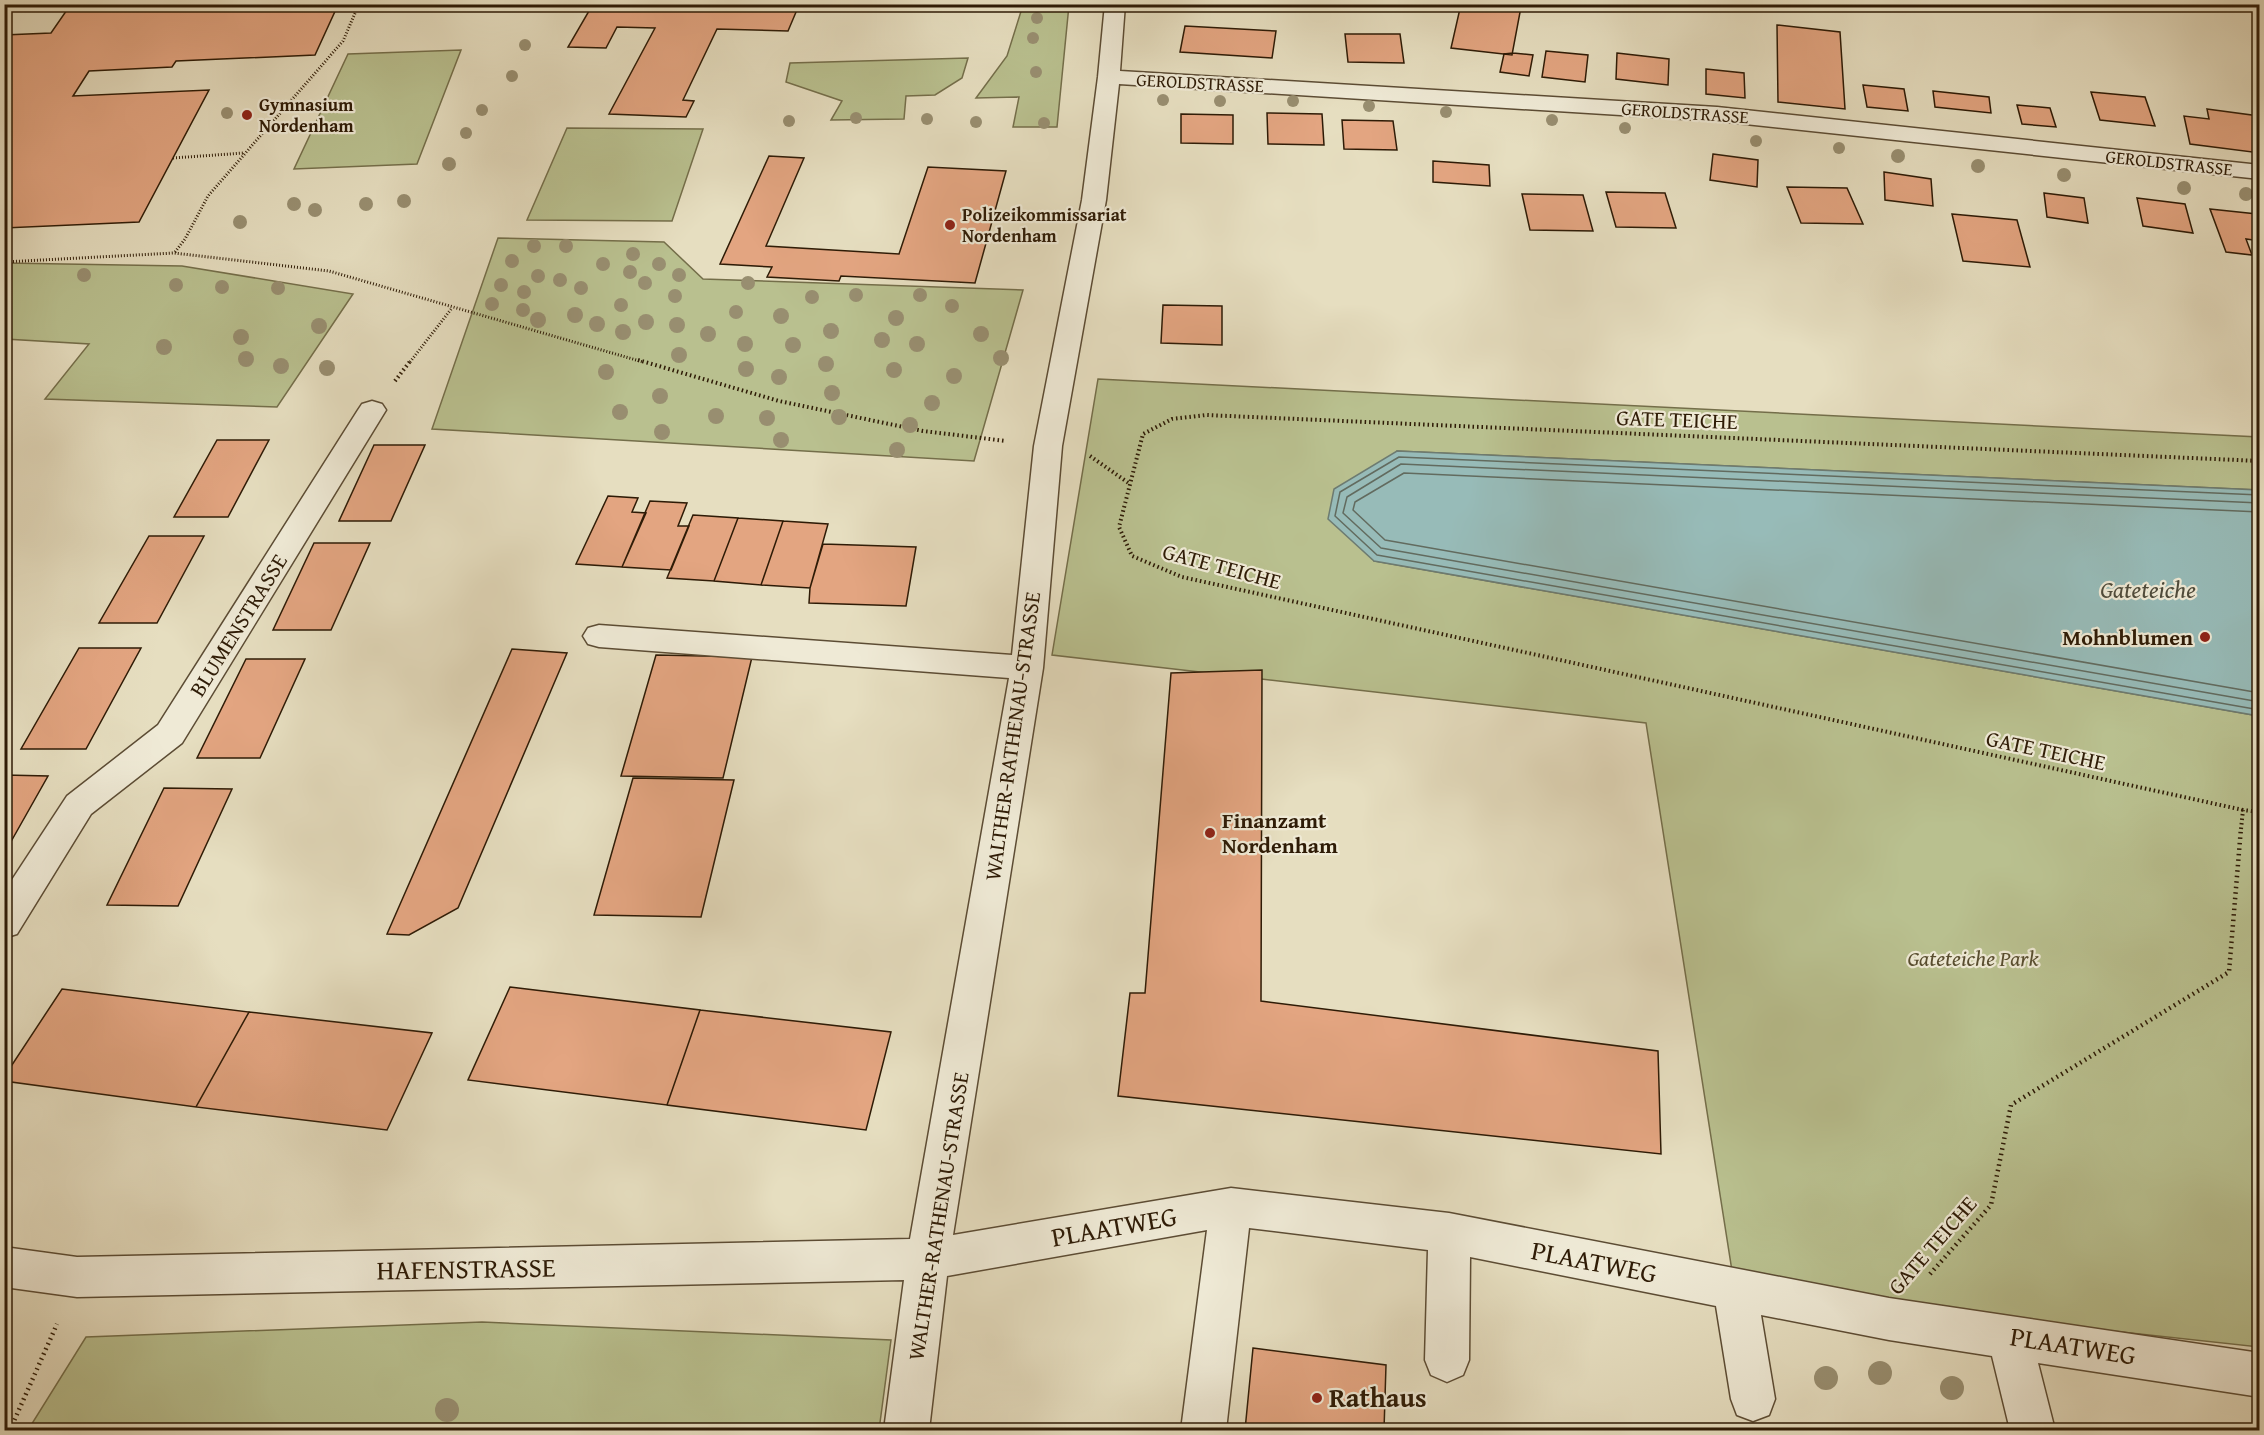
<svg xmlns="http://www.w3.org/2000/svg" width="2264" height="1435" font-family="'Gentium Book Plus',serif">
<rect width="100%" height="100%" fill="#e6dec0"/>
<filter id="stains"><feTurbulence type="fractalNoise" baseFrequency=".00333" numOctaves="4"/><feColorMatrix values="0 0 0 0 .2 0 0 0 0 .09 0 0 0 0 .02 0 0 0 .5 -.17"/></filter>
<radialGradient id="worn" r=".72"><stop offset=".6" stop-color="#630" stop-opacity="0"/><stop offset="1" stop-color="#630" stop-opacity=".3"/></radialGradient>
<!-- green -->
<path fill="#b9c08f" stroke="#746e4a" stroke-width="1.5" d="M1023,5H1069L1057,127H1013L1019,97L976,98L1007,56Z
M461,50L417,164L294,169L348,54Z
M968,58L962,78L935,95L906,96L904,119L831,120L842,101L786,82L790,63Z
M567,128L703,129L672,221L527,220Z
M498,238L664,242L703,279L1023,290L974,461L432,429Z
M5,263L182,266L353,294L277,407L45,399L89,344L5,339Z
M1098,379L2259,437V490L1397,451L1374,561L2259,716V1347L1735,1290L1646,723L1052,655Z
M482,1322L891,1340L879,1430H28L86,1337Z"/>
<!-- water -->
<path fill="#97bbb8" stroke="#6d7b71" stroke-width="1.5" d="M1397,451L2259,490V716L1374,561L1328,519L1334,489Z"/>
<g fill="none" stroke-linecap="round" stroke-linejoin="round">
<!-- shore -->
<path stroke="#626b5f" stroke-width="1.5" d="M2260,495L1399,457L1340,492L1335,516L1377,555L2260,710
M2260,503L1401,464L1347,497L1343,513L1381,548L2260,702
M2260,512L1404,473L1355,502L1353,510L1385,540L2260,693"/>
</g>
<!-- building -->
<path fill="#e3a581" stroke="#2e1b06" stroke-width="1.5" d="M71,4H287L285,9L337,7L315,55L176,61L172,67L89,71L73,96L209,90L139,222L4,228V35L51,33Z
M593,4L730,7V4L799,5L788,31L717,29L683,100L694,101L686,117L609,114L655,28L617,27L606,48L568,47Z
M1182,4H1285V6L1182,8Z
M1461,4L1521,7L1512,55L1451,48Z
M1777,25L1840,32L1845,109L1778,102Z
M1185,26L1276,31L1272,58L1180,52Z
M1345,34H1400L1404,63L1348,62Z
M1546,51L1588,55L1585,82L1542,77Z
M1513,53L1533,55L1529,76L1500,72L1504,54Z
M1617,53L1669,59L1668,85L1616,79Z
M1706,69L1744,73L1745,98L1706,94Z
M1863,85L1904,89L1908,111L1867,107Z
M1933,91L1989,97L1991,113L1935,107Z
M2091,92L2145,97L2155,126L2100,120Z
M2017,105L2050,108L2056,127L2022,124Z
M2207,109L2259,116L2260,153L2190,144L2184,116L2209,119Z
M1267,113L1322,114L1324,145L1268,144Z
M1181,114L1233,115V144L1181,143Z
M1342,120L1393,121L1397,150L1344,149Z
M1713,154L1758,160L1757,187L1710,180Z
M769,156L804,158L766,246L899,254L928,167L1006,171L975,283L841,276L839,281L767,277L772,267L720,264Z
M1433,161L1489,165L1490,186L1433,182Z
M1884,172L1931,179L1933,206L1885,200Z
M1787,187L1847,188L1863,224L1801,223Z
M1606,192L1665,193L1676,228L1616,227Z
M2044,193L2084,198L2088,223L2047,217Z
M1522,194L1583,195L1593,231L1530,230Z
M2137,198L2185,204L2193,233L2143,226Z
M2210,209L2257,214L2260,222V241L2246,239L2252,255L2226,252Z
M1952,214L2017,220L2030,267L1963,261Z
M1163,305L1222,306V345L1161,343Z
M217,440H269L228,517H174Z
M374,445H425L391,521H339Z
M608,496L638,498L632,512L646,513L622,567L576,564Z
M650,501L687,503L678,526H689L671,570L622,567Z
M693,515L738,518L714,581L667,578Z
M738,518L783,521L761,585L714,581Z
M783,521L828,524L810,588L761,585Z
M149,536H204L157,623H99Z
M314,543H370L331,630H273Z
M823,544L916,547L906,606L809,603L810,588Z
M79,648H141L86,749H21Z
M512,649L567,653L458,908L409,935L387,934Z
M656,655L752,657L723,778L621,776Z
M246,659H305L260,758H197Z
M1262,670L1261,1001L1658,1051L1661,1154L1118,1096L1130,993H1145L1171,673Z
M4,775L48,776L4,854Z
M633,778L734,780L701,917L594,915Z
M164,788L232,789L178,906L107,905Z
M510,987L700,1010L667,1105L468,1080Z
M62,989L249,1012L196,1107L4,1081V1077Z
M700,1010L891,1032L866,1130L667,1105Z
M249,1012L432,1033L387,1130L196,1107Z
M1253,1348L1386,1365L1384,1430H1245Z"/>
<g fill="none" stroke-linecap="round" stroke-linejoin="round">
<!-- minor casing -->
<g stroke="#5c4c34" stroke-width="3">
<path id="minor" d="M1105,4H1125L1120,71L1717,107L2260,165V179L1717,121L1119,84L1106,200L1062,446L1043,668L953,1235L1231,1188L1449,1213L1889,1298L2260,1353V1397L2038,1363L2055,1430H2010L1992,1356L1889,1340L1761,1315L1775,1399L1769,1415L1753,1421L1737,1415L1731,1399L1716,1306L1470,1257L1469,1360L1463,1375L1447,1382L1431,1375L1425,1360L1428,1250L1249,1228L1226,1430H1181L1207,1230L947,1276L929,1430H884L904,1280L77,1297L4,1287V1247L77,1257L910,1239L1009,678L599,647L588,644L583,636L588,628L599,625L1012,655L1034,446L1082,200L1098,77Z
M372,401L382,404L386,410L182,743L91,814L17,934L4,938V892L67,796L158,725L358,410L362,404Z"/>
</g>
<!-- path-far2 -->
<path stroke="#2e1b06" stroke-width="3" stroke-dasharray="1 2" stroke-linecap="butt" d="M173,158L244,153
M175,252L185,239L208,196L343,41L359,4
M4,262L174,253L329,271L643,362
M410,362L452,308"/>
<!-- path-far1 -->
<path stroke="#2e1b06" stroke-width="4" stroke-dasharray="1.5 3" stroke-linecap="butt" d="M638,360L779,401L923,431L1006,441
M395,381L411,360
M1090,456L1130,484
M2243,810L1182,577L1132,556L1119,527L1143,434L1172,419L1206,415L2260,461
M2241,829L2243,810L2260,812"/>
<!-- path -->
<path stroke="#2e1b06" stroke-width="4.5" stroke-dasharray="1.5 4" stroke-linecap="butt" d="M1930,1274L1991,1205L2011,1105L2229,972L2241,828
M10,1430L57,1324"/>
<!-- minor -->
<use href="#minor" fill="#efead6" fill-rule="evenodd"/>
</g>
<!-- trees -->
<g fill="#988e70">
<circle cx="1037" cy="18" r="6"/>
<circle cx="1033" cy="38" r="6"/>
<circle cx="525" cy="45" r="6"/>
<circle cx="1036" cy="72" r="6"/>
<circle cx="512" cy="76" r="6"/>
<circle cx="1163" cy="100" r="6"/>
<circle cx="1220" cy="101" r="6"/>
<circle cx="1293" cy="101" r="6"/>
<circle cx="1369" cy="106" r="6"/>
<circle cx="482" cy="110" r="6"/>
<circle cx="1446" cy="112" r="6"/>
<circle cx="227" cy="113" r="6"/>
<circle cx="856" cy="118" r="6"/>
<circle cx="927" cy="119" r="6"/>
<circle cx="1552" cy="120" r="6"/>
<circle cx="789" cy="121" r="6"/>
<circle cx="976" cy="122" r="6"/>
<circle cx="1044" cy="123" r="6"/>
<circle cx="1625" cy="128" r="6"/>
<circle cx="466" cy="133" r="6"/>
<circle cx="1756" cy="141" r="6"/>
<circle cx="1839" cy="148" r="6"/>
<circle cx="1898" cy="156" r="7"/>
<circle cx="449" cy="164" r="7"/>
<circle cx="1978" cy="166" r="7"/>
<circle cx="2064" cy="175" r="7"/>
<circle cx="2184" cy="188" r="7"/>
<circle cx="2246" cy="194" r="7"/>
<circle cx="404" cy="201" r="7"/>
<circle cx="294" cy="204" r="7"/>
<circle cx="366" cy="204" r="7"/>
<circle cx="315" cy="210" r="7"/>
<circle cx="240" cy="222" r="7"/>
<circle cx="534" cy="246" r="7"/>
<circle cx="566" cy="246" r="7"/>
<circle cx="633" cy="254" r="7"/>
<circle cx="512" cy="261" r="7"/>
<circle cx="603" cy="264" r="7"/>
<circle cx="659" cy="264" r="7"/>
<circle cx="630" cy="272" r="7"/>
<circle cx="84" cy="275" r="7"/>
<circle cx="679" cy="275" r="7"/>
<circle cx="538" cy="276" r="7"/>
<circle cx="560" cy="280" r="7"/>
<circle cx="645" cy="283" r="7"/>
<circle cx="748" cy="283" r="7"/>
<circle cx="176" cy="285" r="7"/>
<circle cx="501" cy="285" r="7"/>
<circle cx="222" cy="287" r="7"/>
<circle cx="278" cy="288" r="7"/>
<circle cx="581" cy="288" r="7"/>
<circle cx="524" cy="292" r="7"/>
<circle cx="856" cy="295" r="7"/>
<circle cx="920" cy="295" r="7"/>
<circle cx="675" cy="296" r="7"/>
<circle cx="812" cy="297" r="7"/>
<circle cx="492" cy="304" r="7"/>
<circle cx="621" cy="305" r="7"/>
<circle cx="952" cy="306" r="7"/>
<circle cx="523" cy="310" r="7"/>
<circle cx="736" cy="312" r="7"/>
<circle cx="575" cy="315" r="8"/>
<circle cx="781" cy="316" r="8"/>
<circle cx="896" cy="318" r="8"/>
<circle cx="538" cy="320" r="8"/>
<circle cx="646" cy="322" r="8"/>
<circle cx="597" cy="324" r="8"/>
<circle cx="677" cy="325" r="8"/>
<circle cx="319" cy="326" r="8"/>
<circle cx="831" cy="331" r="8"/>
<circle cx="623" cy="332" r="8"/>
<circle cx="708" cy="334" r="8"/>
<circle cx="981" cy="334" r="8"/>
<circle cx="241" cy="337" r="8"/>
<circle cx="882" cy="340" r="8"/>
<circle cx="745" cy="344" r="8"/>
<circle cx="917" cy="344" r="8"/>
<circle cx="793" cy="345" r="8"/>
<circle cx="164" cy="347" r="8"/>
<circle cx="679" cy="355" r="8"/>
<circle cx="1001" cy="358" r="8"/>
<circle cx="246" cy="359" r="8"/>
<circle cx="826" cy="364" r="8"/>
<circle cx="281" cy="366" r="8"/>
<circle cx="327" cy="368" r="8"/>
<circle cx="746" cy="369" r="8"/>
<circle cx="894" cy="370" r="8"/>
<circle cx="606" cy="372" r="8"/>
<circle cx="954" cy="376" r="8"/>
<circle cx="779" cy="377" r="8"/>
<circle cx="832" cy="393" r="8"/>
<circle cx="660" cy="396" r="8"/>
<circle cx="932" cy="403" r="8"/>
<circle cx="620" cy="412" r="8"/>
<circle cx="716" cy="416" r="8"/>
<circle cx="839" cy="417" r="8"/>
<circle cx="767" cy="418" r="8"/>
<circle cx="910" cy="425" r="8"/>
<circle cx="662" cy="432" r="8"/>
<circle cx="781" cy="440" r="8"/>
<circle cx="897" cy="450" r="8"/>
<circle cx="1880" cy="1373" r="12"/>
<circle cx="1826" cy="1378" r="12"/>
<circle cx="1952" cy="1388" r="12"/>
<circle cx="447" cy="1410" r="12"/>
</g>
<!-- markers -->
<g fill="#8f2418" stroke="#efead6" stroke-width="2">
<circle cx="247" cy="115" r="6"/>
<circle cx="950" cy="225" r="6"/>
<circle cx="2205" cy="637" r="6"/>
<circle cx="1210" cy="833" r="6"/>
<circle cx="1317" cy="1398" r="6"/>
</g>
<g text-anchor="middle" stroke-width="4.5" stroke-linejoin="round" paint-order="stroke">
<!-- far-street labels -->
<g font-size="18" fill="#2e1b06" stroke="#efead6">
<text transform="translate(1200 83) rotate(3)" y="6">GEROLDSTRASSE</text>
<text transform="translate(1685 113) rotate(4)" y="6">GEROLDSTRASSE</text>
<text transform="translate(2169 163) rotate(6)" y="6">GEROLDSTRASSE</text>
</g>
<!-- far-poi labels -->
<g font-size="18" font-weight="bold" fill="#2e1b06" stroke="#efead6" text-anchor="start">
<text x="259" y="111">Gymnasium<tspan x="259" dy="21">Nordenham</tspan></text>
<text x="962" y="221">Polizeikommissariat<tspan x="962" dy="21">Nordenham</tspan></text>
</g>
<!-- street labels -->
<g font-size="22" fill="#2e1b06" stroke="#efead6">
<text transform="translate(1677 419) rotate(2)" y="8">GATE TEICHE</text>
<text transform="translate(1222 566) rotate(15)" y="8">GATE TEICHE</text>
<text transform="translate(238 625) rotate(-58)" y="8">BLUMENSTRASSE</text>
<text transform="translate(1012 736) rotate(-82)" y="8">WALTHER-RATHENAU-STRASSE</text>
<text transform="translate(2046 750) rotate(12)" y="8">GATE TEICHE</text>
<text transform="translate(938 1216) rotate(-81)" y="8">WALTHER-RATHENAU-STRASSE</text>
<text transform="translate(1932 1245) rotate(-49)" y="8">GATE TEICHE</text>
</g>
<!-- poi labels -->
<g font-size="22" font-weight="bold" fill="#2e1b06" stroke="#efead6" text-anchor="end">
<text x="2193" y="645">Mohnblumen</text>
<text x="1222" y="828" text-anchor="start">Finanzamt<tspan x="1222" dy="25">Nordenham</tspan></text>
</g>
<!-- park labels -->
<g font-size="22" font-style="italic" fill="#584d2f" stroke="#efead6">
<text x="1973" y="966">Gateteiche Park</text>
</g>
<!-- water labels -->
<g font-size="24" font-style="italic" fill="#4e4b3b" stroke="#efead6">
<text x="2148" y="598">Gateteiche</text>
</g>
<!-- near-street labels -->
<g font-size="27" fill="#2e1b06" stroke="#efead6">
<text transform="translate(1114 1227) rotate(-10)" y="9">PLAATWEG</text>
<text transform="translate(1594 1262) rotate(11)" y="9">PLAATWEG</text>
<text transform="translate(466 1269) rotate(-1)" y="9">HAFENSTRASSE</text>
<text transform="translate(2073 1346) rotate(9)" y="9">PLAATWEG</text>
</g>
<!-- near-poi labels -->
<g font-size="27" font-weight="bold" fill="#2e1b06" stroke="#efead6" text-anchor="start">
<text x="1329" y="1407">Rathaus</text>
</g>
</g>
<!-- margin -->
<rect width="2264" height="1435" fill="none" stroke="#e6dec0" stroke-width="24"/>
<rect x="6" y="6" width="2252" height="1423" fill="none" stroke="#2e1b06" stroke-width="3"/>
<rect x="12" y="12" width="2240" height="1411" fill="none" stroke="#2e1b06" stroke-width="1.5"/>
<rect width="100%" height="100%" filter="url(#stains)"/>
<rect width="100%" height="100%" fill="url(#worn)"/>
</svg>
